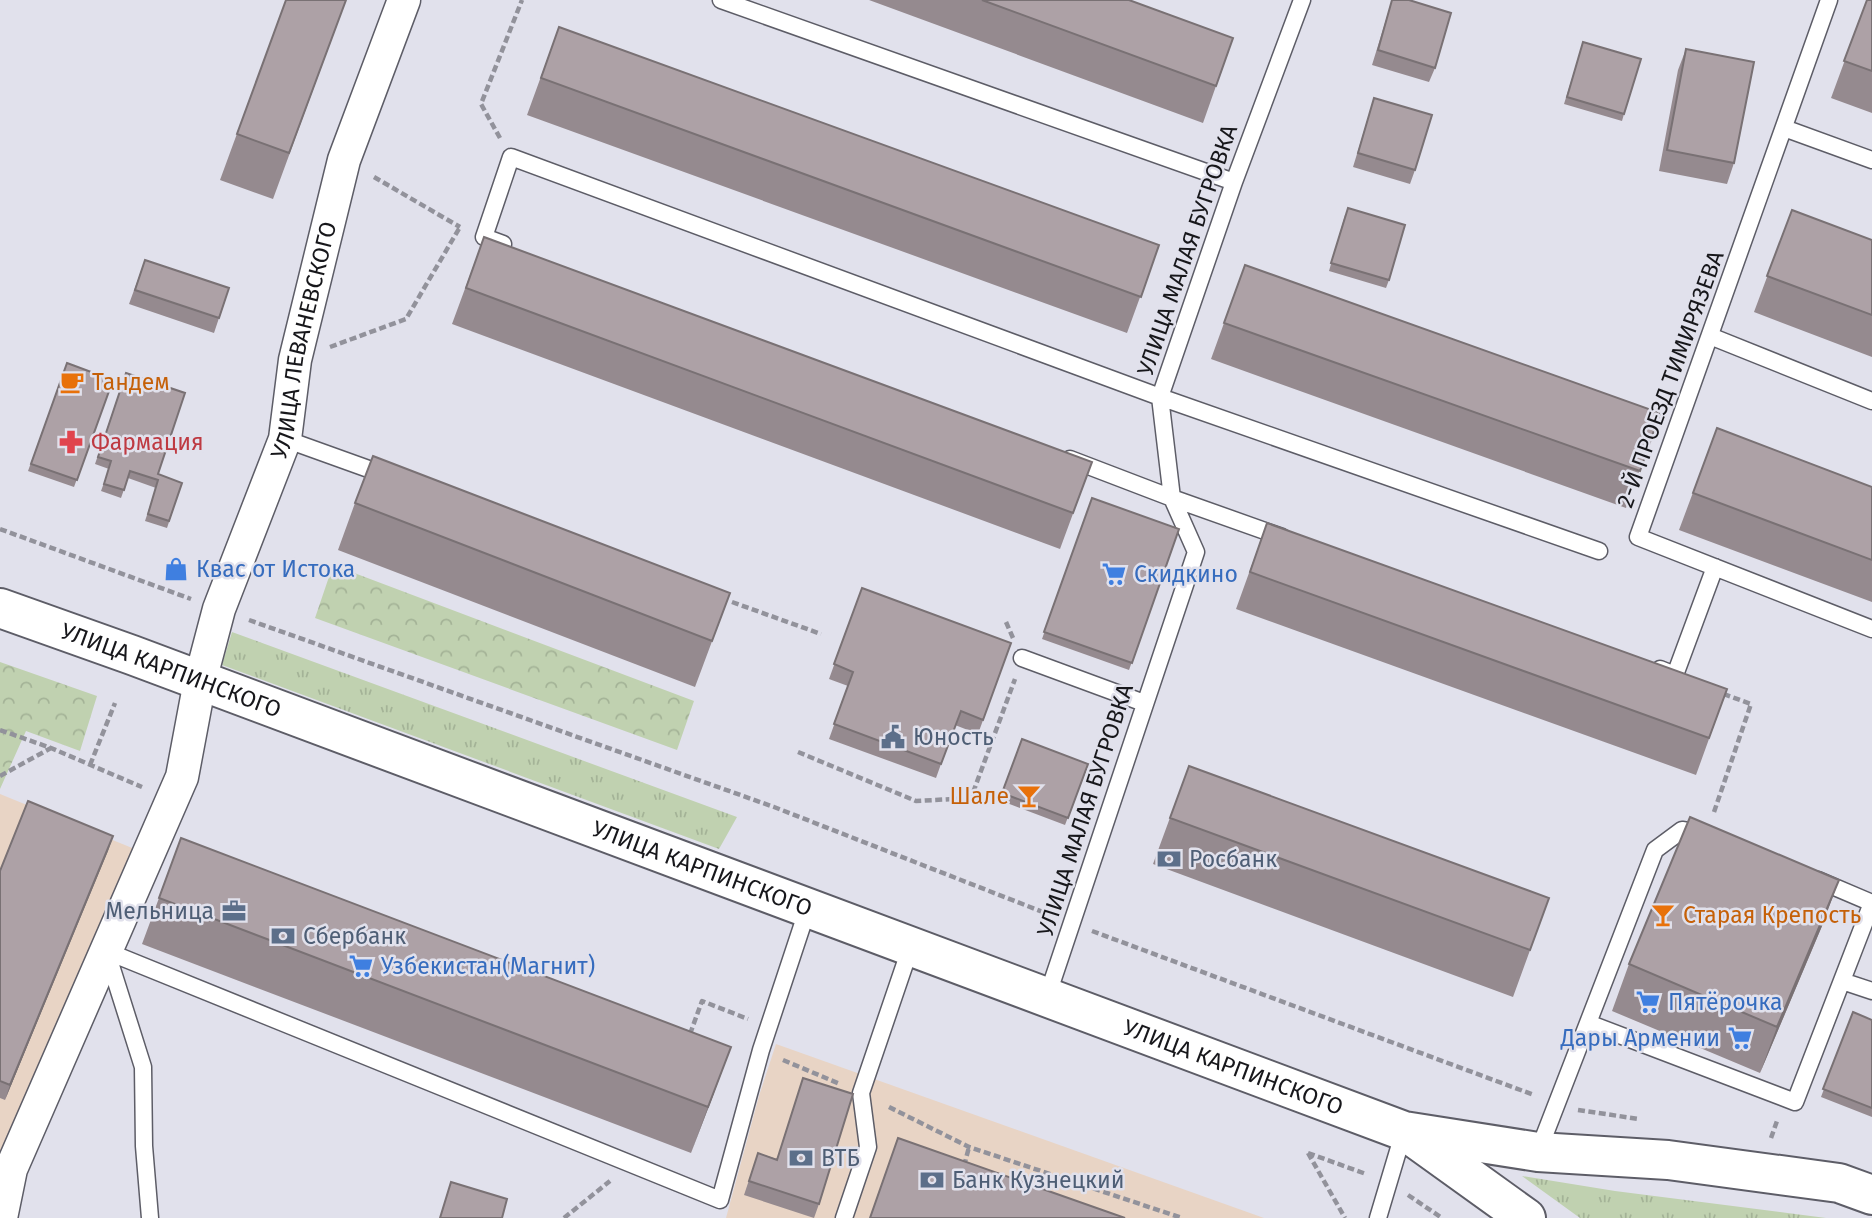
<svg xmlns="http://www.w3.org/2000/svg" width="1872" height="1218" font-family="'Fira Sans',sans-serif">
<defs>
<pattern id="grass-tufts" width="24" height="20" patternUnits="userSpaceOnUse" patternTransform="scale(1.75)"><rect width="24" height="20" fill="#c0d1b0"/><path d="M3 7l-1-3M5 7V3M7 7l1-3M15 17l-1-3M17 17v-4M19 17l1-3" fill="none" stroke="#a4b397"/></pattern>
<pattern id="forest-crowns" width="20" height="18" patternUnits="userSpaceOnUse" patternTransform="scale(1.75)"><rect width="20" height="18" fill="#c0d1b0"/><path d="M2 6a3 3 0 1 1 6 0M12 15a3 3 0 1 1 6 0" fill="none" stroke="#a4b397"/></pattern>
</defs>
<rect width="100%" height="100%" fill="#e1e1ec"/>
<!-- commercial -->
<path fill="#e8d4c5" d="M0,794L164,861L25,1167L0,1155Z
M776,1044L1264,1218H726L759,1096Z"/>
<!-- grass -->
<path fill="url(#grass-tufts)" d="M232,632L737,817L719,849L222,665Z
M1522,1176L1615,1191L1826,1218H1580Z"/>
<!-- forest -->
<path fill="url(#forest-crowns)" d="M333,565L694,701L677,750L315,618Z
M0,662L97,696L80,751L26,731L0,789Z"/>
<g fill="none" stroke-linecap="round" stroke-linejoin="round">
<!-- lane casing -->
<g stroke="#5d5d67" stroke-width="19">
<path id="lane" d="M721,0L1234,182
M1829,0L1638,537L1872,629
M1784,128L1872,160
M503,244L484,237L511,157L1160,397L1599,551
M1710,336L1872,401
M285,439L388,476
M1070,459L1172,498L1282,537
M1022,658L1144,703
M1660,669L1675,675L1715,567
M106,951L720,1200L761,1050L808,908
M107,953L143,1067L144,1146L150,1218
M1842,981L1872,991
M1047,997L1196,552L1172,498L1160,397L1234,182L1302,0
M1588,1023L1795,1102L1872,903L1818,880
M1538,1152L1655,850L1682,830L1707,834
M844,1218L868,1147L861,1093L911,946
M1378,1218L1404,1131"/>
</g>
<!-- street casing -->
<g stroke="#5d5d67" stroke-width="35">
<g id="street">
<path id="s1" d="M1,1218L11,1169L182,777L200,681L219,609L285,439L295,360L344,160L404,0"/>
</g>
</g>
<!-- primary casing -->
<g stroke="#5d5d67" stroke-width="42">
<g id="primary">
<path id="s2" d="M0,608L132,655L1404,1131L1538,1152L1668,1160L1839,1183L1872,1195"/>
<path d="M1412,1136L1526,1218"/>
</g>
</g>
<!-- path -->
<path stroke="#92929b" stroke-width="4.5" stroke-dasharray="7 3.5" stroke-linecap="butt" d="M500,138L481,104L522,0
M374,177L460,227
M330,347L406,319L460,227
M0,529L191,599
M732,602L821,634
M249,620L774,807L1048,914
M1006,622L1013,638
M0,730L51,748L142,787
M798,752L916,801L971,798L1015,679
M90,765L115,703
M0,776L51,748
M1714,812L1751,704L1721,693
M1092,931L1534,1095
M690,1034L702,1001L748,1019
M783,1060L840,1084
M889,1107L969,1147L1182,1218
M1578,1110L1639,1119
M1771,1138L1777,1121
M1308,1153L1366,1174
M1308,1153L1345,1218
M964,1166L969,1147
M1408,1195L1442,1218
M564,1218L610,1181"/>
<!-- lane -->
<use href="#lane" stroke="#fff" stroke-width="16"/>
<!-- street -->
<use href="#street" stroke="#fff" stroke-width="32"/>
<!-- primary -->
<use href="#primary" stroke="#fff" stroke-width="38"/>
</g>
<!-- wall -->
<path fill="#958a8f" d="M286,0H346L273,199L220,180Z
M869,0H1129L1216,86L1203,123Z
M1392,0L1435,68L1429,82L1372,65Z
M1867,0H1872V113L1831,98Z
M559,27L1159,245L1127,333L527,115Z
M1581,49L1624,114L1622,121L1564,104Z
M1686,49L1734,163L1727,184L1659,171L1678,70Z
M1374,98L1415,170L1410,184L1353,167Z
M1792,210L1872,240V357L1754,312Z
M1345,215L1389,280L1386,288L1329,271Z
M484,237L1092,462L1060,549L452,324Z
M145,260L229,288L214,333L129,304Z
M1245,265L1660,413L1626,508L1211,359Z
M67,363L113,380L74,487L28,471Z
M126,373L158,474L182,483L167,528L145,521L156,488L128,478L121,498L101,491L109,469L95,464Z
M1717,428L1872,487V602L1679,530Z
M1092,498L1179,529L1129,670L1042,639Z
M355,503L730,593L695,687L338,550Z
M1267,523L1727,689L1696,775L1236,609Z
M862,588L1011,643L978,734L955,725L936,778L829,739L848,686L829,679Z
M1022,739L1088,764L1065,825L999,800Z
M1189,766L1549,898L1513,997L1153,864Z
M113,836L5,1100L0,1098V871Z
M159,898L714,1093L691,1153L142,944Z
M1822,926L1760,1073L1612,1011L1629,964Z
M1853,1012L1872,1020V1117L1821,1097Z
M803,1078L819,1204L814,1218L744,1195L758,1153L777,1159Z"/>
<!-- shaded-wall -->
<path fill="#797174" d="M113,836L108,851L5,1100L10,1085Z
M1839,880L1822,926L1760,1073L1777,1027Z
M731,1047L714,1093L691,1153L708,1107Z"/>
<!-- building -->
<path fill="#ada1a6" stroke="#797174" stroke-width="2" d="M286,0H346L289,153L237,134Z
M982,0H1129L1233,38L1216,86Z
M1392,0H1409L1451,13L1435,68L1378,50Z
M1867,0H1872V71L1844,61Z
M559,27L1159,245L1141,297L541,78Z
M1583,42L1641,59L1624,114L1567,97Z
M1686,49L1754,62L1734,163L1667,150Z
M1374,98L1432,115L1415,170L1358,153Z
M1348,208L1405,225L1389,280L1331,263Z
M1792,210L1872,240V315L1767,276Z
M484,237L1092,462L1073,513L466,288Z
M145,260L229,288L219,318L135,290Z
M1245,265L1660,413L1640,471L1224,323Z
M67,363L113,380L77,480L31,464Z
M126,373L185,393L158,474L182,483L169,521L148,514L158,480L130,471L124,490L104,484L111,461L98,457Z
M1717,428L1872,487V560L1693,493Z
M373,456L730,593L712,641L355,503Z
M1092,498L1179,529L1132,663L1044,632Z
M1267,523L1727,689L1709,738L1250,572Z
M862,588L1011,643L983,720L961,711L941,764L834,724L853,672L834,664Z
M1022,739L1088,764L1068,818L1002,793Z
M1189,766L1549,898L1530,950L1170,818Z
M28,801L113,836L10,1085L0,1081V871Z
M1690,817L1839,880L1777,1027L1629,964Z
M181,838L731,1047L708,1107L159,898Z
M1853,1012L1872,1020V1108L1823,1089Z
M803,1078L853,1094L819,1204L749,1181L758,1153L777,1160Z
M898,1138L1125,1218H870Z
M451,1182L507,1199L502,1218H440Z"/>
<!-- icons -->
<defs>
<g id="cafe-bare" transform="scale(1.89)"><path d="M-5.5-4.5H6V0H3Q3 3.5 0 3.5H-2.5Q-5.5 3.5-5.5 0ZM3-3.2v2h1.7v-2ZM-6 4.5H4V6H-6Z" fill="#e8710a" stroke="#e1e1ec" stroke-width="2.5" paint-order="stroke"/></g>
<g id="pharmacy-bare" transform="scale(1.89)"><path d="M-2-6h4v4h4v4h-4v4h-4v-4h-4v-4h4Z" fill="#e0444e" stroke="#e1e1ec" stroke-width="2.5" paint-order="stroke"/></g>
<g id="shop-bare" transform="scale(1.89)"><path d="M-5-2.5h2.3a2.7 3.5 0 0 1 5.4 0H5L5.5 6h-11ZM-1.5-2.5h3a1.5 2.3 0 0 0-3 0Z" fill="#3f7fe0" stroke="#e1e1ec" stroke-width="2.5" paint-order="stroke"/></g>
<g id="supermarket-bare" transform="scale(1.89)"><path d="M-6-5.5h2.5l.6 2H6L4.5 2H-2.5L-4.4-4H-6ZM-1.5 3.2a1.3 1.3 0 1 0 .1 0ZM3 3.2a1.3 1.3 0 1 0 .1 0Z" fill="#3f7fe0" stroke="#e1e1ec" stroke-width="2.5" paint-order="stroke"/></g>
<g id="civic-bare" transform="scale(1.89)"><path d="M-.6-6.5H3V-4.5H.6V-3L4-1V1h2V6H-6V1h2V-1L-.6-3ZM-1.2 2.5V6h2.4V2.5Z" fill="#5c6f8a" stroke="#e1e1ec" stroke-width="2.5" paint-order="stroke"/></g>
<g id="bar-bare" transform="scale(1.89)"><path d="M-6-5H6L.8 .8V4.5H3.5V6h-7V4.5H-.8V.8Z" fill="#e8710a" stroke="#e1e1ec" stroke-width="2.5" paint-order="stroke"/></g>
<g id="bank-bare" transform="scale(1.89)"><path d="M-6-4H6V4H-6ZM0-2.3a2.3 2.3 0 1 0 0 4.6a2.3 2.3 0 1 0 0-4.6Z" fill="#5c6f8a" stroke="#e1e1ec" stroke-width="2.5" paint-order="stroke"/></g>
<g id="office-bare" transform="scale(1.89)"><path d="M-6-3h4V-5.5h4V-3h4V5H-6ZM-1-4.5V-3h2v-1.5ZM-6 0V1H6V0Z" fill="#5c6f8a" stroke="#e1e1ec" stroke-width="2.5" paint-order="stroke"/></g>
</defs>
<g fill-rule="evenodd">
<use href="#cafe-bare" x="72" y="382"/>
<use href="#pharmacy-bare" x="71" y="442"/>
<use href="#shop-bare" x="176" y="569"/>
<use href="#supermarket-bare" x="1114" y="574"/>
<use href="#civic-bare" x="893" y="737"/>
<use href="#bar-bare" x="1029" y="796"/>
<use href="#bank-bare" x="1169" y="859"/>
<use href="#office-bare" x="234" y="911"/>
<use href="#bar-bare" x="1663" y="915"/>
<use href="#bank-bare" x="283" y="936"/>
<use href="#supermarket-bare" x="361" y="966"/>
<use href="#supermarket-bare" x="1648" y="1002"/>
<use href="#supermarket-bare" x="1740" y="1038"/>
<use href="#bank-bare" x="801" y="1158"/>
<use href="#bank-bare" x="932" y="1180"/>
</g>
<g text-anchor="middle" stroke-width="5" stroke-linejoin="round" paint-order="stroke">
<!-- street labels -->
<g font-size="23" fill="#17171b" stroke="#e1e1ec">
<text transform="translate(1187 250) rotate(-71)" y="8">УЛИЦА МАЛАЯ БУГРОВКА</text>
<text dy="8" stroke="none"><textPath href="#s1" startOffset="933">УЛИЦА ЛЕВАНЕВСКОГО</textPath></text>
<text transform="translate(1670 379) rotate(-70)" y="8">2-Й ПРОЕЗД ТИМИРЯЗЕВА</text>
<text dy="8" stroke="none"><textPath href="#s2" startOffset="182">УЛИЦА КАРПИНСКОГО</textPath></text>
<text transform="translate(1085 810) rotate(-72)" y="8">УЛИЦА МАЛАЯ БУГРОВКА</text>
<text dy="8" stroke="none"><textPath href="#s2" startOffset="749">УЛИЦА КАРПИНСКОГО</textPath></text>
<text dy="8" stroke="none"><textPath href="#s2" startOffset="1316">УЛИЦА КАРПИНСКОГО</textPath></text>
</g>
<!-- food labels -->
<g font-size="23" fill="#c56008" stroke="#e1e1ec" text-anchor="start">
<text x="92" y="390">Тандем</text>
<text x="1009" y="804" text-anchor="end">Шале</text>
<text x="1683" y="923">Старая Крепость</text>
</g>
<!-- health labels -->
<g font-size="23" fill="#be3a42" stroke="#e1e1ec" text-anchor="start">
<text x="91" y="450">Фармация</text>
</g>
<!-- shop labels -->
<g font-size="23" fill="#366cbe" stroke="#e1e1ec" text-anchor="start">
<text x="196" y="577">Квас от Истока</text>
<text x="1134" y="582">Скидкино</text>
<text x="381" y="974">Узбекистан(Магнит)</text>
<text x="1668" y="1010">Пятёрочка</text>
<text x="1720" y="1046" text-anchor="end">Дары Армении</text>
</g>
<!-- service labels -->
<g font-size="23" fill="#4e5e75" stroke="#e1e1ec" text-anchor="start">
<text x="913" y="745">Юность</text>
<text x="1189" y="867">Росбанк</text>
<text x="214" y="919" text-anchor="end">Мельница</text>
<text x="303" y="944">Сбербанк</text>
<text x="821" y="1166">ВТБ</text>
<text x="952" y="1188">Банк Кузнецкий</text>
</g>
</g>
</svg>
